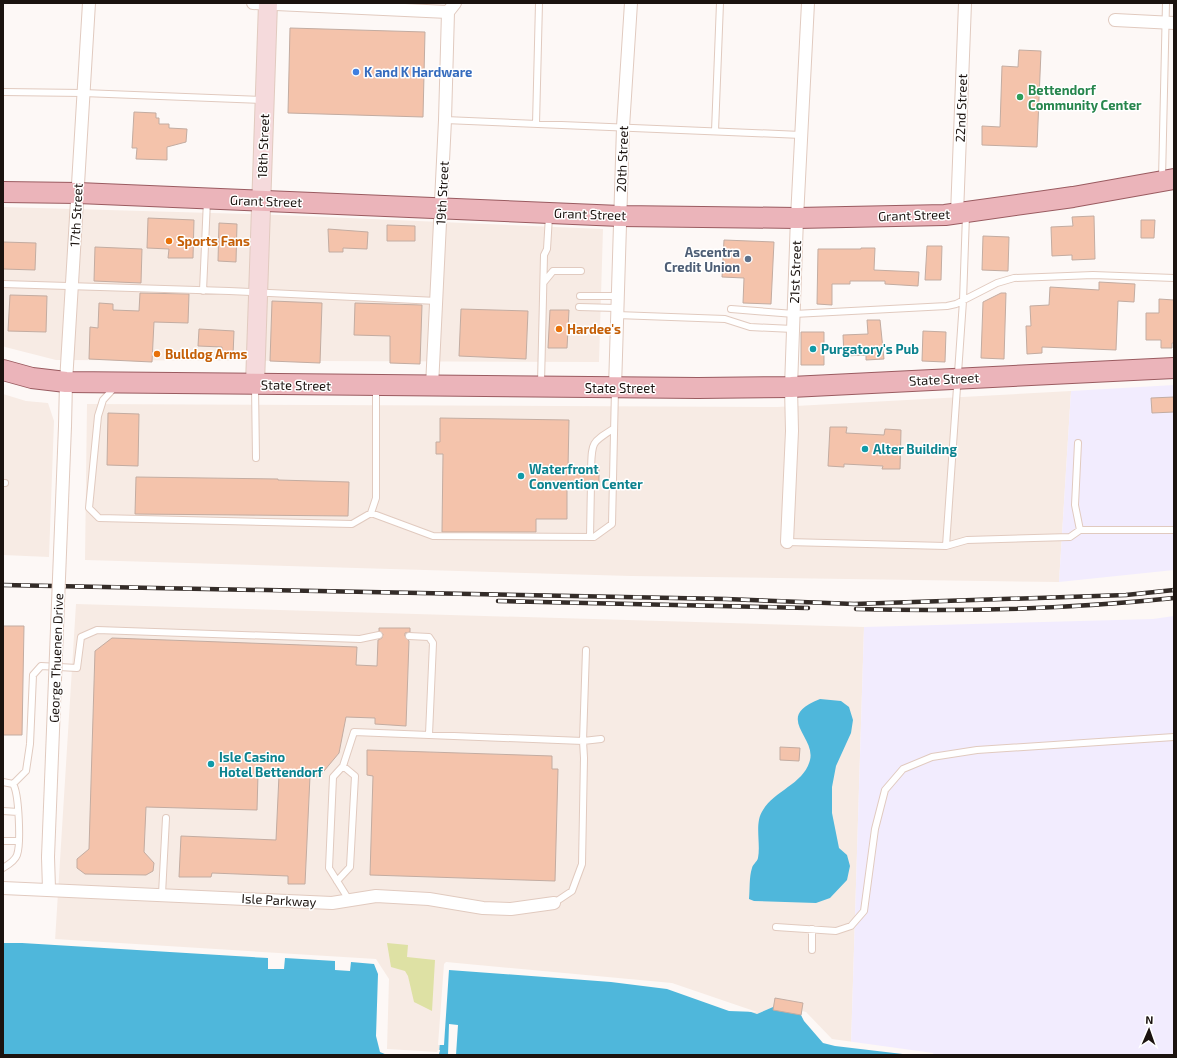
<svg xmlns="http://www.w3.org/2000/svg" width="1177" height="1058" font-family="'Exo 2',sans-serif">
<rect width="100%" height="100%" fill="#fdf8f6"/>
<!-- built -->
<path fill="#f7ebe4" d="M3,207L279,215L603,229L599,362L56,360L5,347L3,346Z
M1071,391L1059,582L631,576L85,560L87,404L777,407Z
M3,394L26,401L48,403L54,421L49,557L3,555Z
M76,604L864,627L851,1045L831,1041L773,1007L757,1014L672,985L445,973L439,1054L385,1050L55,941Z"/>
<!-- industrial -->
<path fill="#f2ecfe" d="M1174,385V570L1059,582L1071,391Z
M1174,616V1055H933L851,1045L864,627L1153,619Z"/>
<!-- green -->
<path fill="#dee1a4" d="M387,943L408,945L407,957L435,960L432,1011L414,1002L408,976L405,971L391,967Z"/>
<!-- water -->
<path fill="#4fb7db" d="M820,699L841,701L849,707L853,720L851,733L836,766L832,787V813L839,848L847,855L850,866L847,880L830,898L816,903L754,901L749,899C750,889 749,877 752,868C753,864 757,862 758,858C761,843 754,823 763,810C775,790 804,784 810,760C816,736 773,717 820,699Z
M3,940L375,961L387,979L385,1050L439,1054L446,964L672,985L757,1014L773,1007L802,1011L831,1041L932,1055H3Z"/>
<!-- pier -->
<path fill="#fdf8f6" d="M3,938L55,939L376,959L389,979L387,1049L437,1052L438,1050H440L439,1054L387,1055L380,1052L376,1036L378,974L374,964L351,962L350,971L335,970V961L285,958L284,969H268V958L22,943H3Z
M446,962L672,983L757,1012L729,1011L667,989L611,982L449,970L444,1045H438L444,964Z
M802,1011L806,1012L832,1039L933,1053L934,1055H911L835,1046L823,1043L804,1021L801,1015Z
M449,1024L458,1025L456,1055H448Z"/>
<!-- building -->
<path fill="#f4c3ab" stroke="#c3aca1" d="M290,28L425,32L423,117L288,113Z
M1019,50L1041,51L1037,147L982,145V126L1000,127L1002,66L1018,67Z
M134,112L156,113V118H159V124H169V128L187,129L186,142L167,147V160L136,159L137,148H132Z
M1094,216L1095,259L1072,260V255L1052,256L1051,227L1073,226L1072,217Z
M148,218L194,220L193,258H168L169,249L147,248Z
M1141,220H1155L1154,238H1141Z
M219,223L237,224L236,262L218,261Z
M387,225L415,226V241H387Z
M328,229L368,232L367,249L343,248V252H329Z
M983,236L1009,237L1008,271L982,270Z
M724,240L774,242L771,304L743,303L744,278L722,277Z
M3,242L36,243L35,270L3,269Z
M927,246H942L941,280H925Z
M95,247L142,249L141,283L94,281Z
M861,248H875L874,270L919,272L918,286L885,284V281H850V284H832V305L817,304L818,249H861Z
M1099,282L1135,284L1134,302L1118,301L1116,350L1042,347V353L1027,354L1026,326H1031L1030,306L1049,305L1050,287L1099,290Z
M140,293L189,294L188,323L154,322L152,362L89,359L90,327L98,328L99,303L113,304V310L139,311Z
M1001,293H1006L1004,359L981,358L983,302Z
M10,295L47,296L46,332L8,331Z
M1159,299L1174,300V343H1172V348H1161V340H1146V313H1159Z
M272,301L322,303L320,363L270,361Z
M355,303L422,305L420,364L390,363V336L354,335Z
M461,309L528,311L526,359L459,356Z
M550,310H569L567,348H548Z
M867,320H880L884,359L866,360V355L844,356L843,335L868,334Z
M199,329L234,331L233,356L222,355V347L198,346Z
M923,331L946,332L945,362L922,361Z
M801,332H824V365H801Z
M1174,397V412L1152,413L1151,398Z
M108,413L139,414L138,466L107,465Z
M440,418L569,420L568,468L586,469L588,473H591L596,469H599V483H595L591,479L587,483H567V519H536V532H442L443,454H436V442H440Z
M830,427H847L846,433L884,435L885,429L901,430L900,469H882L883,466L844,464V467L828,466Z
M136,477L278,479V480L349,482L348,516L135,514Z
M3,626H24L22,735H3Z
M379,628H410V632L405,633V636L409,641L406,726L375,724V718L346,717L339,753L319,777L310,776L305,884H288V876L212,873L211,877H179L181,836L276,840L279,775L258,774L257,810L146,807L144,852L154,863L153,871L146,875L85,874L77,868V859L89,849L95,651L112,638L357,647L356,665L377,666L378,640L382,638L383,634L379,631Z
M780,747L800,748L799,761L780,760Z
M367,750L552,756V769H558L555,881L370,875L373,776L367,775Z
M775,998L803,1003L801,1015L773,1010Z"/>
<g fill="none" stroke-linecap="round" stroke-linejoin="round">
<!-- lane casing -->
<g stroke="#e1cabf" stroke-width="8">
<path id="lane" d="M3,92L83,93L263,100
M445,120L801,135
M536,124L539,3
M715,131L720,3
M1162,179L1166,3
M544,282L553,271H581
M3,284L229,291L437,301
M203,291L207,200
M580,296H618
M579,307L617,308
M731,309L794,314L947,306L956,304L997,283L1014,278L1093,275L1174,278
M617,315L725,319L750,327L793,329
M541,383L544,255L547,249L549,216
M255,386L256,458
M115,387L103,400L98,416L89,508L99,518L352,524L371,513L376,498V387
M1078,443L1075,505L1080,530
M591,469C592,442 591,443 613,429
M3,483H5
M371,513L433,536L594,537L612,524L615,389
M590,537L591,483
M787,542L946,546L963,301L966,215
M946,546L967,540L1070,537L1080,530H1174
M409,636L429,637L433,643L429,734
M586,650L583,741L601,739
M3,782L13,784C19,793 21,844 17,855C15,861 8,865 3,868
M13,784L26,771L30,744L33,675L41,666L77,668L81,637L97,630L360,639L379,635
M3,811L18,812
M3,841H18
M337,881L350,867L355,776L343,766
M162,894L166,818
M349,900L329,868L333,777L343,766L354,732L583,741L584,758L582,864L572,891L554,903
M776,927L836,931L851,926L864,911L875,829L885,790L903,769L932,757L977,750L1174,737
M812,950V929"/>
</g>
<!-- street casing -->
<g stroke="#e1cabf" stroke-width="14">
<path id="street" d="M253,3L448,12
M1115,20L1174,23
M957,214L965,3
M432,386L445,120L448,12L455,3
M615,388L623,127L631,3
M65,426L66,382L89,3
M787,542L792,431L791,387L797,218L808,3
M48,857L49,889
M3,888L332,903L376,896L429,899L483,908L511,909L554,903"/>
</g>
<!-- secondary casing -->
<g stroke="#e1cabf" stroke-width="20">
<path id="secondary" d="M255,384L268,3"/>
</g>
<!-- primary casing -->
<g stroke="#9a5b60" stroke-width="22">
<path id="primary" d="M3,192L78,193L620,216L797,218L945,215L1073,197L1174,179
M3,370L32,378L66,382L698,388L791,387L1174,368"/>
</g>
<!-- lane -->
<use href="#lane" stroke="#fff" stroke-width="6"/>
<!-- street -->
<use href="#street" stroke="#fff" stroke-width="12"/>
<!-- secondary -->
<use href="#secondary" stroke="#f5dadc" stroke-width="18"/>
<!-- primary -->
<use href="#primary" stroke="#ebb4ba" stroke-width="20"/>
<!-- rail casing -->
<g stroke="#342c28" stroke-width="4.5">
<path id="rail" d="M3,585L726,599L854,604L1126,595L1174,590
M498,601L808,608
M856,609C962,612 1069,609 1174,598"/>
</g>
<!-- rail -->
<use href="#rail" stroke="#fff" stroke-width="3" stroke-dasharray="9" stroke-linecap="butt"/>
<!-- street-bridge casing -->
<g stroke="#e1cabf" stroke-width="14" stroke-linecap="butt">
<path id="street-bridge" d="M48,857L65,426"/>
</g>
<!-- street-bridge -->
<use href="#street-bridge" stroke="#fff" stroke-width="12"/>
</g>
<!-- markers -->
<circle fill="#3f7fe0" stroke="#fff" stroke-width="1.5" cx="356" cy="72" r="4"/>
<circle fill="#2e9e5b" stroke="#fff" stroke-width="1.5" cx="1020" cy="97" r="4"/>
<g fill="#e8710a" stroke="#fff" stroke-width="1.5">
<circle cx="169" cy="241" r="4"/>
<circle cx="559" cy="329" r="4"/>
<circle cx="157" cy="354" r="4"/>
</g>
<circle fill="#5c6f8a" stroke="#fff" stroke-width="1.5" cx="748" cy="259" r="4"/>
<g fill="#0f9aa8" stroke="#fff" stroke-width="1.5">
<circle cx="813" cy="349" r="4"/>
<circle cx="865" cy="449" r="4"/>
<circle cx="521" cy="476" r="4"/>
<circle cx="211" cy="764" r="4"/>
</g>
<g text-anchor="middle" stroke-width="3" stroke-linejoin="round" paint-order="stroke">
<!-- shop labels -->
<g font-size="13" font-weight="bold" fill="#366cbe" stroke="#fff" text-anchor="start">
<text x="364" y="77">K and K Hardware</text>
</g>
<!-- leisure labels -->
<g font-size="13" font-weight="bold" fill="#27864d" stroke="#fff" text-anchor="start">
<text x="1028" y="95">Bettendorf<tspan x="1028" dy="15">Community Center</tspan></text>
</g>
<!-- street labels -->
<g font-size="13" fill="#1b130f" stroke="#fff">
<text transform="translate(961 108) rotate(-88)" y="5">22nd Street</text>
<text transform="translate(263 146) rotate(-88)" y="5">18th Street</text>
<text transform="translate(622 159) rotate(-88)" y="5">20th Street</text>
<text transform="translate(442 193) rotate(-87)" y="5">19th Street</text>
<text transform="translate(266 201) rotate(2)" y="5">Grant Street</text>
<text transform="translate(590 214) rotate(2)" y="5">Grant Street</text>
<text transform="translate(76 215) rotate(-87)" y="5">17th Street</text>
<text transform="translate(914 215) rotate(-2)" y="5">Grant Street</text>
<text transform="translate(795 272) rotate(-88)" y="5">21st Street</text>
<text transform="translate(944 379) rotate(-3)" y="5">State Street</text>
<text transform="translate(296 385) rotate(1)" y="5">State Street</text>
<text x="620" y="393">State Street</text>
<text transform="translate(56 658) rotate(-88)" y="5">George Thuenen Drive</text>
<text transform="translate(279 900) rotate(3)" y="5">Isle Parkway</text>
</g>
<!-- food labels -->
<g font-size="13" font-weight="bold" fill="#c56008" stroke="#fff" text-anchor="start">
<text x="177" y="246">Sports Fans</text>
<text x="567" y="334">Hardee's</text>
<text x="165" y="359">Bulldog Arms</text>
</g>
<!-- service labels -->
<g font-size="13" font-weight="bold" fill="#4e5e75" stroke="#fff" text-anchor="end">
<text x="740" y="257">Ascentra<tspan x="740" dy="15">Credit Union</tspan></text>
</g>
<!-- culture labels -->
<g font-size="13" font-weight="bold" fill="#0d838f" stroke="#fff" text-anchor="start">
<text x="821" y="354">Purgatory's Pub</text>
<text x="873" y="454">Alter Building</text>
<text x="529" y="474">Waterfront<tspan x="529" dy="15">Convention Center</tspan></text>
<text x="219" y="762">Isle Casino<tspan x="219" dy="15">Hotel Bettendorf</tspan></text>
</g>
</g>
<!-- border -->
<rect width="1177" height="1058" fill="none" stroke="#1b130f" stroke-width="8"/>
<!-- north arrow -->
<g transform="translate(1149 1030) rotate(2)" stroke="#ffffff" stroke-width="3" paint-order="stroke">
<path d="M0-3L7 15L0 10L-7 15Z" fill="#1b130f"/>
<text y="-6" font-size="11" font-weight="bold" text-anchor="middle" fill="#1b130f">N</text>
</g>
</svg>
